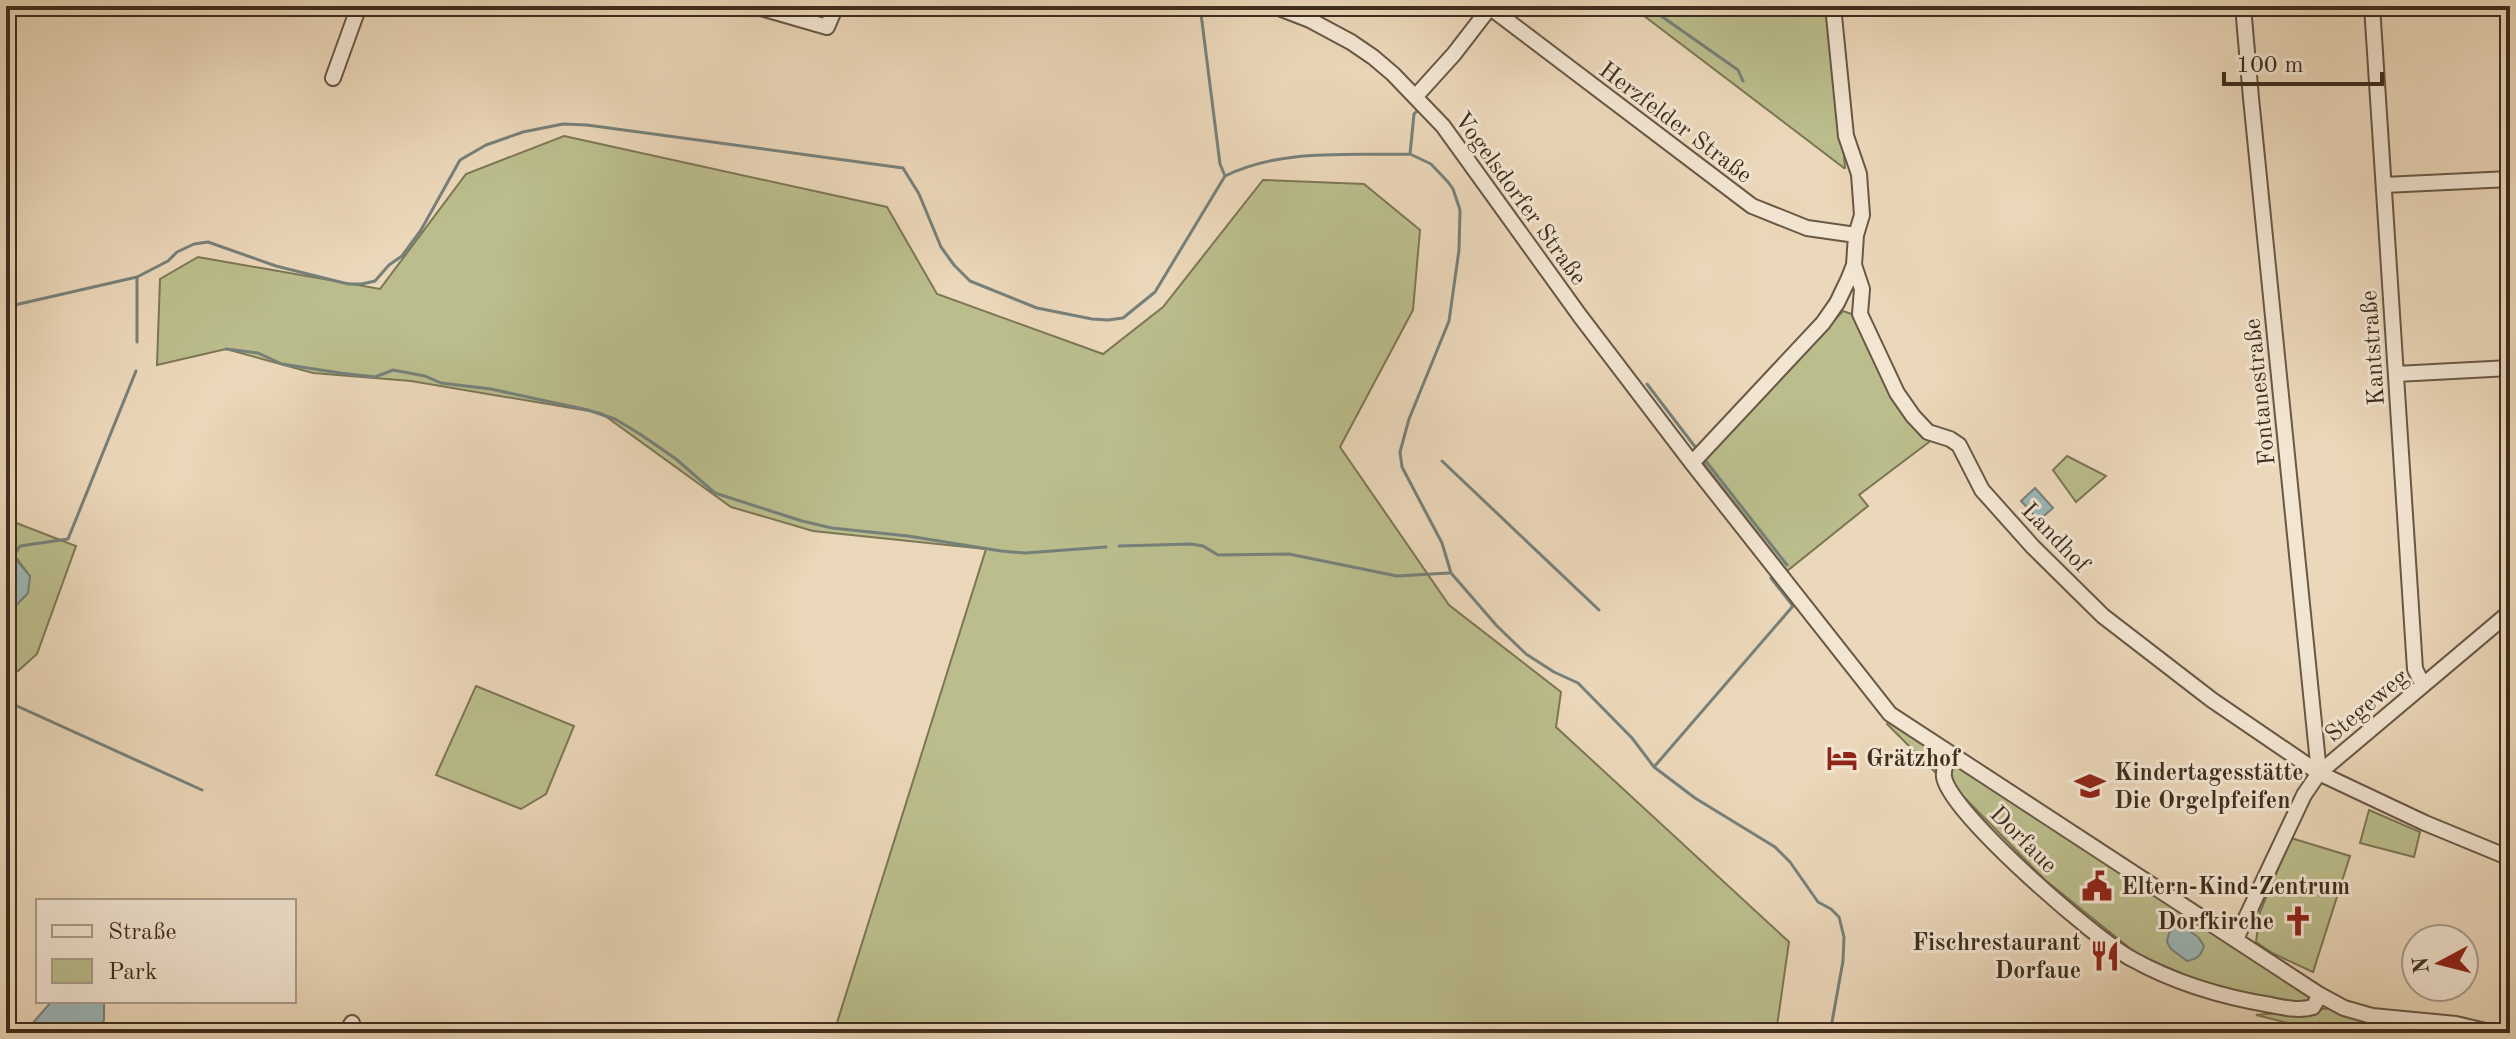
<svg xmlns="http://www.w3.org/2000/svg" width="2516" height="1039" font-family="'Old Standard TT',serif">
<rect width="100%" height="100%" fill="#ebd7b9"/>
<filter id="stains"><feTurbulence type="fractalNoise" baseFrequency=".0025" numOctaves="4"/><feColorMatrix values="0 0 0 0 .2 0 0 0 0 .09 0 0 0 0 .02 0 0 0 .5 -.17"/></filter>
<radialGradient id="worn" r=".72"><stop offset=".6" stop-color="#630" stop-opacity="0"/><stop offset="1" stop-color="#630" stop-opacity=".3"/></radialGradient>
<!-- green -->
<path fill="#bbbd8c" stroke="#7c7655" stroke-width="2" d="M1631,6H1832L1845,168H1844Z
M564,136L887,207L937,294L1103,354L1163,307L1263,180L1364,184L1420,230L1413,310L1340,447L1449,605L1561,692L1556,727L1789,942L1776,1033H844L835,1029L986,549L813,531L731,507L601,413L411,381L313,373L226,349L157,365L160,279L198,257L380,289L466,174Z
M1843,311L1860,317L1933,439L1859,495L1868,506L1787,571L1702,461Z
M2067,456L2106,476L2076,502L2053,470Z
M6,519L76,546L37,654L18,671L6,666V612H10L30,576L14,555L6,548Z
M476,686L574,726L546,794L521,809L436,775Z
M1892,719L1943,756L1935,772L1887,724Z
M1951,759L2306,992L2310,998L2307,1002L2299,1004L2210,986L2137,954L2045,880L1956,789L1951,780Z
M2369,810L2420,832L2414,857L2360,843Z
M2291,838L2350,856L2313,972L2272,953L2256,942L2260,912Z
M2333,1008L2475,1033H2328L2256,1015Z"/>
<!-- water -->
<path fill="#9bb7b8" stroke="#76807a" stroke-width="2" d="M2035,488L2053,508L2039,520L2021,501Z
M6,548L30,576L28,593L10,612H6Z
M2182,926L2198,937L2204,946C2201,956 2197,959 2187,961L2171,949L2167,942L2169,933L2174,927Z
M52,1001H104V1020L98,1033H24Z"/>
<g fill="none" stroke-linecap="round" stroke-linejoin="round">
<!-- stream -->
<path stroke="#76807a" stroke-width="3" d="M1200,6L1220,164L1225,176
M1647,6L1738,70L1743,81
M1410,154L1414,114L1417,111
M6,307L137,277L168,261L177,252L194,244L208,242L276,266L348,284H362L375,281L389,265L402,256L421,230L460,160L486,145L523,132L563,124L587,125L903,168L919,194L941,247L954,265L970,281L1037,308L1092,319L1108,320L1123,318L1155,292L1225,176C1282,148 1347,156 1410,154L1431,164L1448,182L1453,189L1460,210L1459,250L1449,321L1409,419L1400,452L1402,467L1442,543L1451,573L1497,626L1526,654L1554,672L1578,683L1632,738L1654,767L1695,798L1775,847L1790,862L1818,902L1831,909L1839,917L1844,937L1843,961L1830,1033
M137,342V277
M226,349L258,353L282,364L340,373L375,377L393,370L425,376L441,383L491,389L588,410L615,419L640,434L676,459L715,493L802,521L832,528L908,536L1001,551L1025,553L1106,547
M1647,384L1696,448
M1705,460L1787,565
M1442,461L1599,610
M1119,546L1191,544L1203,546L1218,555L1289,554L1397,576L1449,573
M14,555L20,546L68,539L136,371
M6,701L202,790
M1654,767L1793,606L1771,578"/>
<!-- minor casing -->
<g stroke="#695845" stroke-width="18">
<path id="minor" d="M754,6L827,27L836,6
M1274,6L1310,20L1351,42L1373,57L1393,74L1443,126L1580,316L1692,463L1890,714L2320,995L2344,1008L2372,1016L2456,1024L2494,1033
M1488,6L1752,206L1807,228L1856,235
M2243,6L2251,98L2319,773
M2372,6L2415,669L2423,685
M333,78L359,6
M1416,96L1454,54L1491,6
M2384,185L2510,179
M1854,265L1862,289L1860,314L1897,393L1913,416L1928,432L1950,439L1959,445L1982,490L2033,547L2103,616L2212,700L2319,773L2425,823L2510,858
M2396,374L2510,368
M1692,463L1823,323L1837,303L1848,280L1854,265L1856,235L1862,215L1859,174L1846,136L1833,6
M1951,754C1947,761 1943,768 1944,777C1950,813 2096,940 2132,959C2175,983 2222,997 2271,1005C2285,1008 2299,1011 2313,1007L2320,995
M2236,939L2304,795L2319,773L2510,612
M346,1033L352,1023"/>
</g>
<!-- minor -->
<use href="#minor" stroke="#f2e5d2" stroke-width="14"/>
</g>
<!-- icons -->
<defs>
<g id="hotel-bare" transform="scale(2.4)"><path d="M-6-4.5h1.5V1H6V5H4.5V3h-9V5H-6ZM-4 0a1.8 1.8 0 1 1 3.6 0ZM.5 0V-2.5h3Q6-2.5 6 0Z" fill="#8f2418" stroke="#f2e5d2" stroke-width="2.5" paint-order="stroke"/></g>
<g id="school-bare" transform="scale(2.4)"><path d="M0-5L7-2L0 1L-7-2ZM-4 1L0 2.5L4 1V4Q0 6-4 4Z" fill="#8f2418" stroke="#f2e5d2" stroke-width="2.5" paint-order="stroke"/></g>
<g id="civic-bare" transform="scale(2.4)"><path d="M-.6-6.5H3V-4.5H.6V-3L4-1V1h2V6H-6V1h2V-1L-.6-3ZM-1.2 2.5V6h2.4V2.5Z" fill="#8f2418" stroke="#f2e5d2" stroke-width="2.5" paint-order="stroke"/></g>
<g id="church-bare" transform="scale(2.4)"><path d="M-1.2-6h2.4v3.5h3.3v2.4h-3.3V6h-2.4V-.1h-3.3v-2.4h3.3Z" fill="#8f2418" stroke="#f2e5d2" stroke-width="2.5" paint-order="stroke"/></g>
<g id="restaurant-bare" transform="scale(2.4)"><path d="M-5-6h1v4h1v-4h1v4h1v-4h1v5L-1.5 .5V6h-2V.5L-5-1ZM5-6V6H3V1.5H1.5Q1.5-4 5-6Z" fill="#8f2418" stroke="#f2e5d2" stroke-width="2.5" paint-order="stroke"/></g>
</defs>
<g fill-rule="evenodd">
<use href="#hotel-bare" x="1842" y="758"/>
<use href="#school-bare" x="2090" y="786"/>
<use href="#civic-bare" x="2097" y="886"/>
<use href="#church-bare" x="2298" y="921"/>
<use href="#restaurant-bare" x="2105" y="956"/>
</g>
<g text-anchor="middle" stroke-width="6" stroke-linejoin="round" paint-order="stroke">
<!-- street labels -->
<g font-size="24" fill="#3e2e1e" stroke="#f2e5d2">
<text transform="translate(1676 122) rotate(37)" y="8">Herzfelder Straße</text>
<text transform="translate(1521 198) rotate(54)" y="8">Vogelsdorfer Straße</text>
<text transform="translate(2372 348) rotate(-94)" y="8">Kantstraße</text>
<text transform="translate(2259 392) rotate(-96)" y="8">Fontanestraße</text>
<text transform="translate(2056 537) rotate(46)" y="8">Landhof</text>
<text transform="translate(2366 705) rotate(-40)" y="8">Stegeweg</text>
<text transform="translate(2024 839) rotate(45)" y="8">Dorfaue</text>
</g>
<!-- poi labels -->
<g font-size="24" font-weight="bold" fill="#3e2e1e" stroke="#f2e5d2" text-anchor="start">
<text x="1866" y="766">Grätzhof</text>
<text x="2114" y="780">Kindertagesstätte<tspan x="2114" dy="28">Die Orgelpfeifen</tspan></text>
<text x="2121" y="894">Eltern-Kind-Zentrum</text>
<text x="2274" y="929" text-anchor="end">Dorfkirche</text>
<text x="2081" y="950" text-anchor="end">Fischrestaurant<tspan x="2081" dy="28">Dorfaue</tspan></text>
</g>
</g>
<!-- margin -->
<rect width="2516" height="1039" fill="none" stroke="#ebd7b9" stroke-width="32"/>
<rect x="8" y="8" width="2500" height="1023" fill="none" stroke="#3e2e1e" stroke-width="4"/>
<rect x="16" y="16" width="2484" height="1007" fill="none" stroke="#3e2e1e" stroke-width="2"/>
<!-- legend -->
<rect x="36" y="899" width="260" height="104" fill="#f2e5d2" stroke="#aa9c8a" stroke-width="2"/>
<rect x="52" y="925" width="40" height="12" fill="#f2e5d2" stroke="#aa9c8a" stroke-width="2"/>
<text x="108" y="939" font-size="24" fill="#3e2e1e">Straße</text>
<rect x="52" y="959" width="40" height="24" fill="#bbbd8c" stroke="#aa9c8a" stroke-width="2"/>
<text x="108" y="979" font-size="24" fill="#3e2e1e">Park</text>
<!-- north arrow -->
<g transform="translate(2440 963) rotate(263)"><circle r="38" fill="#f2e5d2" stroke="#aa9c8a" stroke-width="2"/>
<path d="M0-6L14 30L0 20L-14 30Z" fill="#8f2418"/>
<text y="-12" font-size="22" font-weight="bold" text-anchor="middle" fill="#3e2e1e">N</text>
</g>
<!-- scale -->
<path d="M2224 72v12h158v-12" fill="none" stroke="#3e2e1e" stroke-width="4"/>
<text x="2236" y="72" font-size="24" fill="#3e2e1e" stroke="#f2e5d2" stroke-width="6" paint-order="stroke">100 m</text>
<rect width="100%" height="100%" filter="url(#stains)"/>
<rect width="100%" height="100%" fill="url(#worn)"/>
</svg>
